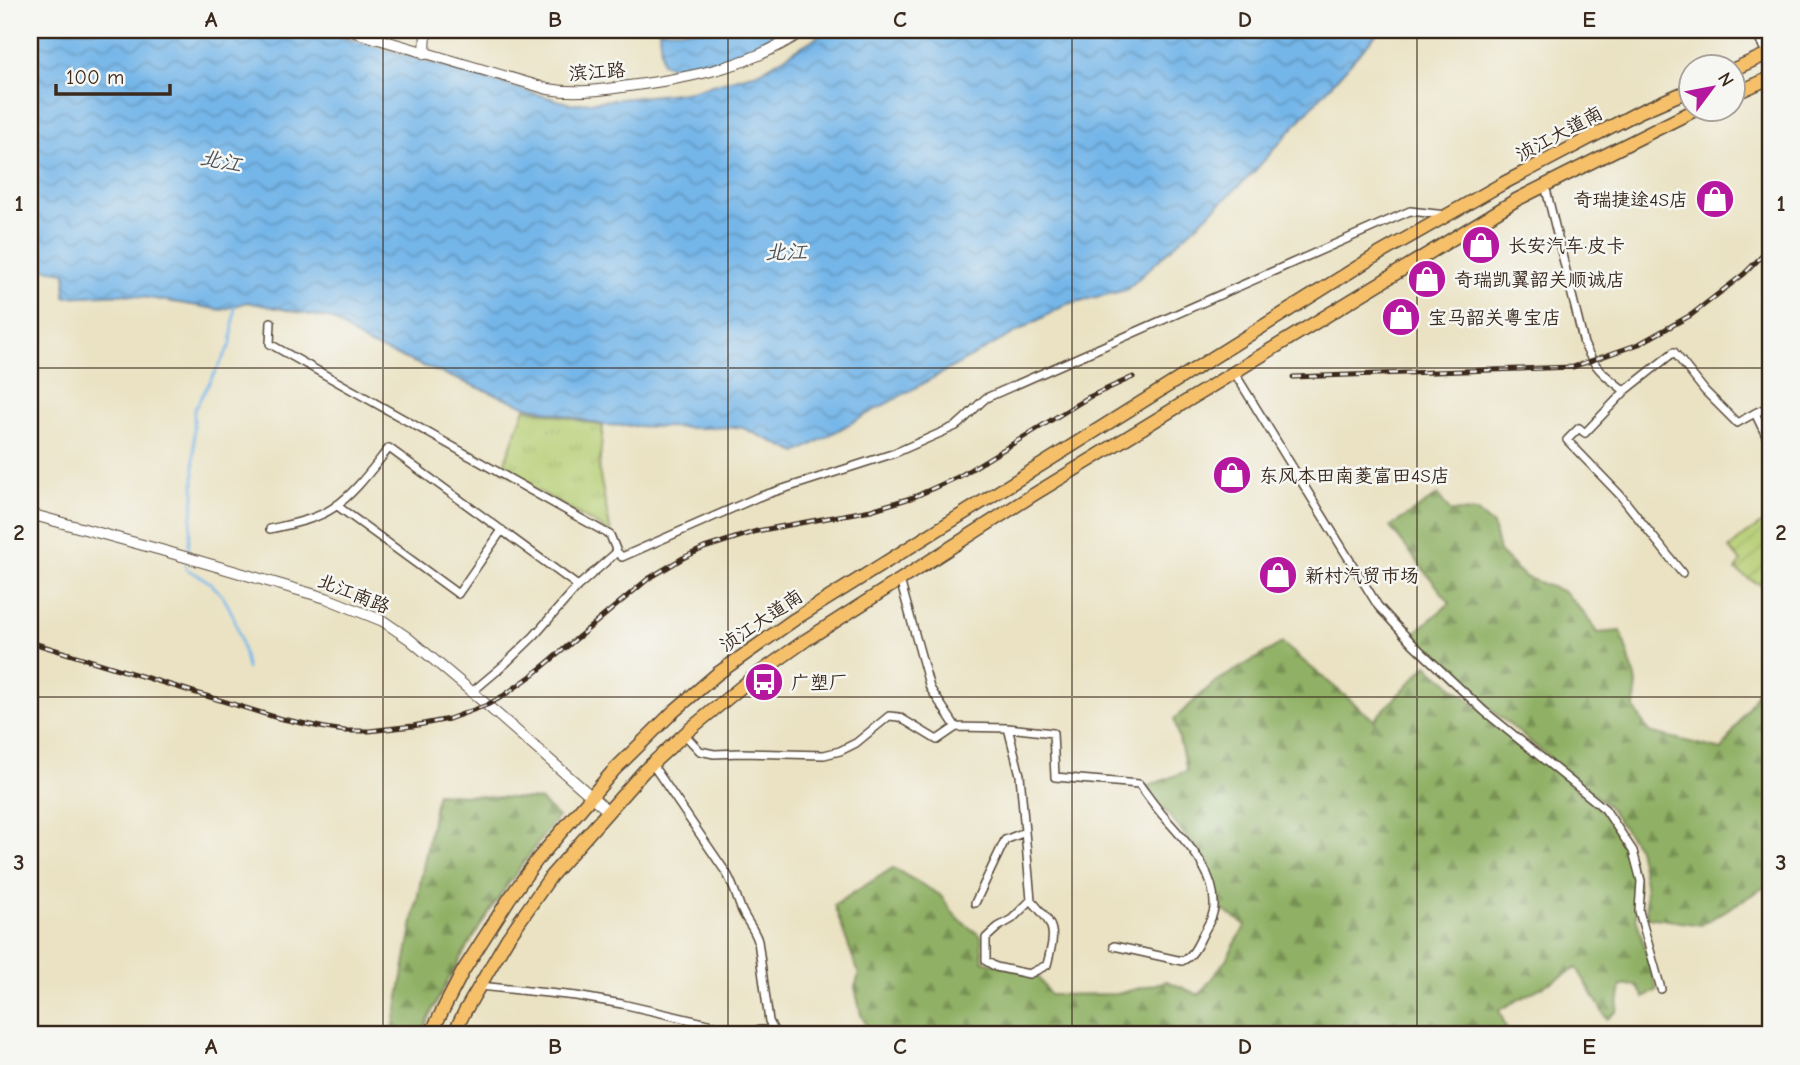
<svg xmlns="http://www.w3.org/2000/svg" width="1800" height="1065" font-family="'Comic Neue','LXGW WenKai TC',sans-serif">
<defs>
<pattern id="grass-tufts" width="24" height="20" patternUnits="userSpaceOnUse" patternTransform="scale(1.75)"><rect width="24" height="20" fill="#b6ce73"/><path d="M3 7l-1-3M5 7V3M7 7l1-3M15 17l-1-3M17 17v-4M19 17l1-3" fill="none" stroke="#9db163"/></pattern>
<pattern id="forest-firs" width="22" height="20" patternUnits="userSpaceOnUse" patternTransform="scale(1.75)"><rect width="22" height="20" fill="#90b165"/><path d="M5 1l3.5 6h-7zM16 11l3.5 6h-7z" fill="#779053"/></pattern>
<pattern id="garden-furrows" width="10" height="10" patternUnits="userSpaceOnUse" patternTransform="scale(1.75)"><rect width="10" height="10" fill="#b6ce73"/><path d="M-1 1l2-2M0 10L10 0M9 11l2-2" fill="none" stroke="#9db163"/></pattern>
<pattern id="water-waves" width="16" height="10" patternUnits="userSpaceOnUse" patternTransform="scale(1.75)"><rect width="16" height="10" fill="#74b6e9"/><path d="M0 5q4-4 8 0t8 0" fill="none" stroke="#6094bc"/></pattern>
</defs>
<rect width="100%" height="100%" fill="#f6f6f2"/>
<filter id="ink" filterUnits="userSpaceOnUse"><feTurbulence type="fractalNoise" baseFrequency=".0143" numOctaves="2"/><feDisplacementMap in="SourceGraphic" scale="14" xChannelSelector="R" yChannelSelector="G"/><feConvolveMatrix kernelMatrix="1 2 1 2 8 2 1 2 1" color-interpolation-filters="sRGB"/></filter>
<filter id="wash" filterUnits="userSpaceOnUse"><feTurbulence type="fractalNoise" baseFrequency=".00686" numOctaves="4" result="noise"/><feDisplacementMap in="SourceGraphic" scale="28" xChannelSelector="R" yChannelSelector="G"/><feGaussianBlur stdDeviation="1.57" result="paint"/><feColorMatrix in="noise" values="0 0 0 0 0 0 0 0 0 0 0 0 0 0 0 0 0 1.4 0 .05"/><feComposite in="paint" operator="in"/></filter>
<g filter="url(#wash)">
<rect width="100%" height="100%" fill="#eae2c3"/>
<!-- grass -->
<path fill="url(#grass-tufts)" stroke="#787c48" stroke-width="2" d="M525,408L603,426L599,471L611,533L502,470Z
M534,1025L629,1035H529Z"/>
<!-- forest -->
<path fill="url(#forest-firs)" stroke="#666e42" stroke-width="2" d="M1438,495L1450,511L1477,512L1493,525L1499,552L1525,577L1565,592L1587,617L1597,633L1621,631L1637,684L1634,708L1649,732L1722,750L1761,686L1760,619L1770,604V884L1701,925L1647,917L1645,883L1638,848L1608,806L1487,706L1412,635L1450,603L1390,527Z
M1282,643L1374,720L1427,665L1602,811L1629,853L1638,883L1636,917L1657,990L1644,998L1637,985L1621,986L1617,1011L1607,1019L1577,968L1499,1010L1509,1035H872L861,1015L855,987L859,975L834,905L893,868L940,895L958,919L981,936L983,961L1036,974L1050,995L1117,994L1167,981L1199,995L1225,961L1246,925L1218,907L1213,877L1196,849L1146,787L1187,771L1174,719L1214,683Z
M437,793L540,800L558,817C505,885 456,956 421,1035H392Z"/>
<!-- garden -->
<path fill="url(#garden-furrows)" stroke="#787c48" stroke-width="2" d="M1770,518V587C1757,585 1747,578 1736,570L1741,561L1729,549L1742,537Z"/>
<!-- water -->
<path fill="url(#water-waves)" stroke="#587084" stroke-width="2" d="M30,30H319L571,104L687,92L760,72L828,30H1380L1252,174L1126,290L1067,304L797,453L741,427L697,428L603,425L523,405L367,344L332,319L247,302L222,310L124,294L65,297L66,272L30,267Z
M659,30H786C774,37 761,47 748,52C731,59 677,73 662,63Z"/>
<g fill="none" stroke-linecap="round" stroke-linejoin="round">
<!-- stream -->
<path stroke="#74b6e9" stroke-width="2.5" d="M188,551L194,496V410L231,344L235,305
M186,564V569C194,573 203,577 210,583C236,604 240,639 247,669"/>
</g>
</g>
<g filter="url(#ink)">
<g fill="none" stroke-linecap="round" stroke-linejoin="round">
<!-- minor casing -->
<g stroke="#554637" stroke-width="10">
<path id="minor" d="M1754,30L1767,54
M1545,185L1584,344C1595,369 1604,375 1625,391
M271,322L270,344L610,535L617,552
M1234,372L1378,606L1413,644L1484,711L1605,809L1633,851L1641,881L1639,911L1661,989
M1770,406L1755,413L1770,444
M336,505L458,594L502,530
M270,529C291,524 315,520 333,508C355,493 372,469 389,448L578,586
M1682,573L1620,495L1567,440L1579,428L1585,433L1625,391L1674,352L1705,391L1737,423L1755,413
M900,580L930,688L956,727L1008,728L1053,733L1055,777L1139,784C1148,796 1156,808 1166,819C1187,843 1216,872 1214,907C1214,916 1208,924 1204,932C1198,943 1194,956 1182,961L1114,946
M472,692L504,665L534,636L578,586L617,552L622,557L758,497L895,453L956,426C967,418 975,407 986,398L1410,211L1446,215
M1008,728L1020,775L1031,900L1012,919L998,927L986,938V961L996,967L1029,974L1047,965C1056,929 1056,928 1031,900
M684,734L700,751L714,754L742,753L824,755L840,751L856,743L889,716L899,717L937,740L956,727
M652,764L727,874C734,886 737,899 742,911C747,922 755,930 758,941L769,1021L776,1035
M975,903L1005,840L1025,832
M480,986L576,996L622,1004L743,1032L772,1029"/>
</g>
<!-- tertiary casing -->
<g stroke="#554637" stroke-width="12">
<path id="tertiary" d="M348,30L548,89C575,94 602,90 629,86C690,78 753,66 804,30
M425,54L426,30
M30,514L161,550L326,598L383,621L408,638L472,692L608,811"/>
</g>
<!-- primary casing -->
<g stroke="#554637" stroke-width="15">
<path id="primary" d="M1734,69L1770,53
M1734,94L1770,78
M430,1035L463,971L509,899L537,860L614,770L673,712L717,674L795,619L1372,258L1502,184L1639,112L1692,89
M453,1035L465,1011L507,939L551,876L644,771L689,730L751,679L806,640L1033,495L1516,200L1699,108"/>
</g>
<!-- minor -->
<use href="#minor" stroke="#fff" stroke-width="7"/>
<!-- tertiary -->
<use href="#tertiary" stroke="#fff" stroke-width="10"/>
<!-- primary -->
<use href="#primary" stroke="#f6c06b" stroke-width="12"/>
<!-- rail casing -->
<g stroke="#3b2a1e" stroke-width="5">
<path id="rail" d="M1293,377L1573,367L1639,344L1691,315L1744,274L1770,248
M30,642L278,718L325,728L345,731H369L413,726L449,719L487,705L503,696L534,674L648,579L683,558L704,548L757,531L871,510L914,497L960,476L1089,397L1133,377"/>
</g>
<!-- rail -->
<use href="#rail" stroke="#f6f6f2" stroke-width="2.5" stroke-dasharray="8" stroke-linecap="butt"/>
</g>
</g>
<!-- grid -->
<path fill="none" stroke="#3b2a1e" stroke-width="2" stroke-opacity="0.55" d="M383,30V1035M728,30V1035M1072,30V1035M1417,30V1035M30,368H1770M30,697H1770"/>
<!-- icons -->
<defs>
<g id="shop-disc" transform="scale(2.0125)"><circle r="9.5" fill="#b5179e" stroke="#f6f6f2"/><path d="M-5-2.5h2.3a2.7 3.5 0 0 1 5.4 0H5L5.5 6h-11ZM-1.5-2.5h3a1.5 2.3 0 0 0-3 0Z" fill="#fff"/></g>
<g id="bus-disc" transform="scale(2.0125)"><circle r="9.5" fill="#b5179e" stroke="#f6f6f2"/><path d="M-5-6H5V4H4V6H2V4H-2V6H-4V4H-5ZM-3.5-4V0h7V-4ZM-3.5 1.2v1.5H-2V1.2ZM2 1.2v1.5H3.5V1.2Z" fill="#fff"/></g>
</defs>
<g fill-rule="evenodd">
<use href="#shop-disc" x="1715" y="199"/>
<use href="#shop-disc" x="1481" y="245"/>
<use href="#shop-disc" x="1427" y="279"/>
<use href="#shop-disc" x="1401" y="317"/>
<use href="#shop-disc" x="1232" y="475"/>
<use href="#shop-disc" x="1278" y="575"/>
<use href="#bus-disc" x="764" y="682"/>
</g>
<g text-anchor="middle" stroke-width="5" stroke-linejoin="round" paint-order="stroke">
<!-- street labels -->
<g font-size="19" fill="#3b2a1e" stroke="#f6f6f2">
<text transform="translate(597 71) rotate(-4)" y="7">滨江路</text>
<text transform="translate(1559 133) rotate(-28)" y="7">浈江大道南</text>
<text transform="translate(354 593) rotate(22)" y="7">北江南路</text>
<text transform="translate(761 620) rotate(-34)" y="7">浈江大道南</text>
</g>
<!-- poi labels -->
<g font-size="19" fill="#3b2a1e" stroke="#f6f6f2" text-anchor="start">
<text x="1688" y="206" text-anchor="end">奇瑞捷途4S店</text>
<text x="1508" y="252">长安汽车·皮卡</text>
<text x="1454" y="286">奇瑞凯翼韶关顺诚店</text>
<text x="1428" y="324">宝马韶关粤宝店</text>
<text x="1259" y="482">东风本田南菱富田4S店</text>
<text x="1305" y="582">新村汽贸市场</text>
<text x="791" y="689">广塑厂</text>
</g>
<!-- water labels -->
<g font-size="21" font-style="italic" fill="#4c545b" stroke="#f6f6f2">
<text transform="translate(221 161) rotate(12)" y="7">北江</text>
<text x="786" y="259">北江</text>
</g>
</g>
<!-- margin -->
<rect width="1800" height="1065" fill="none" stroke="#f6f6f2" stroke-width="77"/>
<!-- north arrow -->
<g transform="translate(1712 88) rotate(58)"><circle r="33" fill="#f6f6f2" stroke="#aba49d" stroke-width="2"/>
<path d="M0-5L12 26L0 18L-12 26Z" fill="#b5179e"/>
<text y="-10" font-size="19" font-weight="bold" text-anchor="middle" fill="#3b2a1e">N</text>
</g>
<!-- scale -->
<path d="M56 84v10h114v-10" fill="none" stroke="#3b2a1e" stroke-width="3.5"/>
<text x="66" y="84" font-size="21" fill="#3b2a1e" stroke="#f6f6f2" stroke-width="5" paint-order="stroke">100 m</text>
<rect x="38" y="38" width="1724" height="988" fill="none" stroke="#3b2a1e" stroke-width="2.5"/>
<g font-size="23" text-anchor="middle" font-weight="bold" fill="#3b2a1e">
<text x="211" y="27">A</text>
<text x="555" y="27">B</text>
<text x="900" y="27">C</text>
<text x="1245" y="27">D</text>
<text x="1589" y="27">E</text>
<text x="19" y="211">1</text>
<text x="1781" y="211">1</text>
<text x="19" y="540">2</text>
<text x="1781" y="540">2</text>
<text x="19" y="870">3</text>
<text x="1781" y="870">3</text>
<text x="211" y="1054">A</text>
<text x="555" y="1054">B</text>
<text x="900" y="1054">C</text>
<text x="1245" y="1054">D</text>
<text x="1589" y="1054">E</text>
</g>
</svg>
